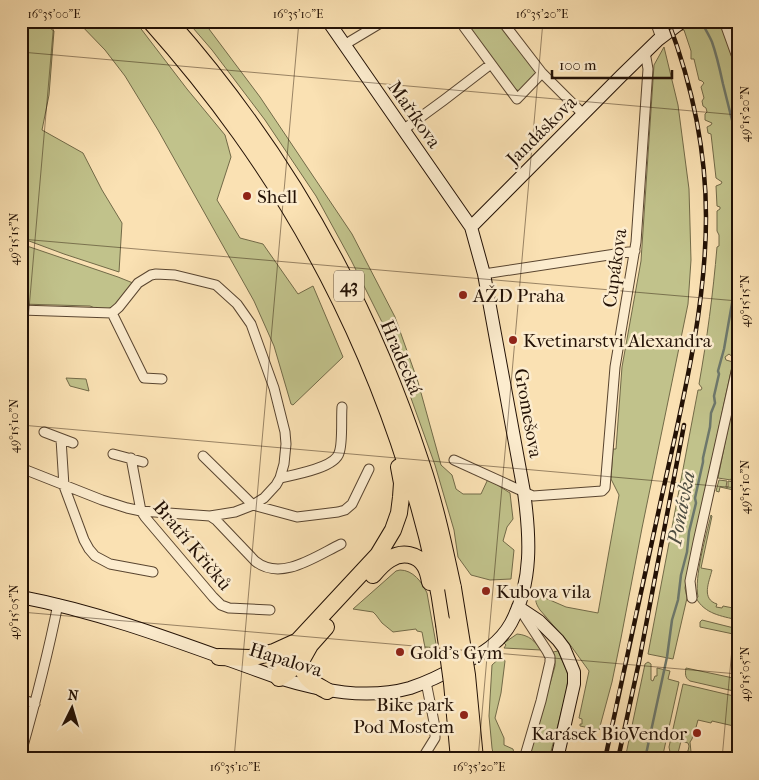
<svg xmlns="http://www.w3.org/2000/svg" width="759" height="780" font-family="'IM FELL French Canon',serif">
<rect width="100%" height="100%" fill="#fae1b3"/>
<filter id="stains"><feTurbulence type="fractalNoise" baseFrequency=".004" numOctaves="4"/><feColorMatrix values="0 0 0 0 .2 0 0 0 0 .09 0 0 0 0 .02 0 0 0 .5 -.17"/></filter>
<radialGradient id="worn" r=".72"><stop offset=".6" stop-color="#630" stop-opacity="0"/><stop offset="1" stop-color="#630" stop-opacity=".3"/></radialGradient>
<!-- green -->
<path fill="#c1c28b" stroke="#726a48" d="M21,21H40L54,31L49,95L42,130L83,153L102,190L122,223L119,272L64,254L21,238Z
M77,21H135L187,89L225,135L231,157L217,200L240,238L263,244L298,294L313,286L343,357L293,405L291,404L274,346L254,301L158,130L125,76L105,50Z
M187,21H203L260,97L352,234L395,317L418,382L441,465L452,475L456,489L463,494H481L488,479L510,493L513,519L507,527L503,541L514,550L511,579L490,580L471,575L458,557L454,530L435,465L388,334L351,260L316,196L265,120L212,50Z
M481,21H500L538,74L520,91L517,90L513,86L471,30L472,27Z
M691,21H719L725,34L738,72V338L734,358L729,354L725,357L726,360L733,362L687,575L685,588L687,598L673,659L648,654L698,390H701L702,388L699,384C707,339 713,294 717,247L719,246V235L717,231V211L720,209V207L717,206L716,186L721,184L722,182L716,178L711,134L708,133L707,127L711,125L712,123L705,120V114L707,112L706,108L703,106L702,101L704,98L701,87L704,83L702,81L699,80L694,59H691V51L684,30H682L681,28Z
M664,47L678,105L689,189L691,260L688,304L642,528L621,638L612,682L599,730L580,726V724H582V719L579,718L589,671L571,646L540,610C536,604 535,601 536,594L566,607L598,613L619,495L611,479L613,449H616L622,367L641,261L654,65Z
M21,244L118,277L133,283C120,299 113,317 90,306L21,304Z
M66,378L86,379L89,391L70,386Z
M738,378V451L731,480L718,478Z
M719,480L727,481L726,487H728V481L738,483V491L720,487L719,492L716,491Z
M711,515L712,516L701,568L712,570C709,582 701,599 717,604L716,607L722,608L723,606L738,609V620C721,616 705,614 696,598L698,597C694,577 706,536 711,515Z
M400,570C413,570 422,582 427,593L438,655L427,658L422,632L417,631L416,629L393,632L382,623L376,615L373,612L353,609L396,571Z
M702,620L738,629V635L700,627V622Z
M517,634C529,635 535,641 541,650L504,648L506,645L504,643Z
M558,651L567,671L568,677L566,694L549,759H530V754L555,666V661L553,652Z
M502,656L505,661L501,693L495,718L504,738V745L513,749L514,753H493L492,748L489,716L492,665Z
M648,662L651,664V680L653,681L655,676H657V668L670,671L668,679L679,682L662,759H625L645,664Z
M686,668L738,679V692L690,681C685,678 685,674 686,668Z
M683,684L738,697V727L712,721L711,723L698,720L695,731L694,730L692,739L690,742L691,752L682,753L688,751L689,746L688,743L681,741L678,753L674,754L670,752L669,747Z"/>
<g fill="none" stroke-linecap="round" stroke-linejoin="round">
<!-- stream -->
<path stroke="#6d786c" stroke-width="2.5" d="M701,21C705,29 709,35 712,42C717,56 720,70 723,84C728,104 733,124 738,144
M645,759L667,657L672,620L678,600L681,575L687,552L689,532L696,503L695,498L703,462V458L710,427L711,413L715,403L714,396L719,374L718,371L724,349L738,269V262"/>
<!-- street casing -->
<g stroke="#594530" stroke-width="11">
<path id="street" d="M473,21L464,27L517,99L542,73
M502,21L542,73L583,114
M655,21L661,38
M724,21L738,60
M344,45L384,21
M403,130L444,100L491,64
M484,274L635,251
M21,310L112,313L119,307L138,283L151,275L156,274L175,275L216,285L237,304L251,324L274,388L285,432L286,444L284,464L280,478L276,485L264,498L253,505L235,512L210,516L141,511L127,508L102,500L21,468
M112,313L144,378L162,379
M44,432L73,443
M61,439L64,486L84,540L89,549L95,556L110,564L153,572
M113,454L143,462
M203,456L253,505L297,517L338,512L345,510L352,504L369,469
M131,458L141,511L145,517L213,597L221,605L229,608L270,610
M454,460L533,496L602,491L605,488L615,367L636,242L648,69L645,52
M280,478C293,475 335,468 339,453C343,444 341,418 342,407
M210,516L216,520L255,561C281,582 316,556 341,544
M692,598L690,581L698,542L738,363
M521,611L547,651L550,657V662L541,701L524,759
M21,699L35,704
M21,753C35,704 48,654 58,604
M422,759L435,738V727L426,682"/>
</g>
<!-- secondary casing -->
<g stroke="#231105" stroke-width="14">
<path id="secondary" d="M471,227L621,76L658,40L683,21
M21,597C110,614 194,648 279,678C321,691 367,700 410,688C428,682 446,673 462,664C482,654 500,643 511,623C533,582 530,536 524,492L484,274L471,227L328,21
M518,607L539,621L558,640L564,648L574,672V684L557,759"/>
</g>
<!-- highway casing -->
<g stroke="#231105" stroke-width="18">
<path id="highway" d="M150,21C182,57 212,94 240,133C313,235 370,350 408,470C424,520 437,571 444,624
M169,21C283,150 368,300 421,463C435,504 444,546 453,588
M373,575C378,569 383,563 390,559C402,551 418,554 425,566C428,571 429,576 430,582
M219,657L250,658L274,652L296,642
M301,661C304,680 311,682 327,691
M279,678L282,663L298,641L378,555L393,530L399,513L401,497L402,483L399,467
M279,678L287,673L301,661L310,645L326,627"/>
</g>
<!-- street -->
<use href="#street" stroke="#fcecce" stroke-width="9"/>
<!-- secondary -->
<use href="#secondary" stroke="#fcecce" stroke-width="12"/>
<!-- highway -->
<use href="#highway" stroke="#fae1b3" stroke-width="16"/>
<!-- rail casing -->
<g stroke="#231105" stroke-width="4.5">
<path id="rail" d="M605,759C623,672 642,586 661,500C681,408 706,311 706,217C706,150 692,84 668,21
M618,759L639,662L684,425"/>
</g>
<!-- rail -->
<use href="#rail" stroke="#fcecce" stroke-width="2.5" stroke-dasharray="8" stroke-linecap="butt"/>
<!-- highway-bridge casing -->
<g stroke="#231105" stroke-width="18" stroke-linecap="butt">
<path id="highway-bridge" d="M453,588L467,675L475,759
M444,624L452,683L459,759"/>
</g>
<!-- highway-bridge -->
<use href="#highway-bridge" stroke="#fae1b3" stroke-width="16"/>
</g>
<!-- ticks -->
<path fill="none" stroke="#231105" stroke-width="1" stroke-opacity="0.45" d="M21,52L738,115M21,239L738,301M21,401L54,21M21,425L738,488M21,612L738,674M234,759L299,21M478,759L543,21M722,759L738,582"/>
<!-- markers -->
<g fill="#8f2418" stroke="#fcecce" stroke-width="2">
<circle cx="247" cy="196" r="5"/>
<circle cx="463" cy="295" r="5"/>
<circle cx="513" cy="340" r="5"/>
<circle cx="486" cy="591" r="5"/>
<circle cx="400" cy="652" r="5"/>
<circle cx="464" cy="715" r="5"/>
<circle cx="697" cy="733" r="5"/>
</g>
<g text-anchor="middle" stroke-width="5" stroke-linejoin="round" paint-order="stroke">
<!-- shield labels -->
<rect fill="#fcecce" stroke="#645341" stroke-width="1" x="334" y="270.5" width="30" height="31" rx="4"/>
<g font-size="18" font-weight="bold" fill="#231105">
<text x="349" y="292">43</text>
</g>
<!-- street labels -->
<g font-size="19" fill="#231105" stroke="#fcecce">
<text transform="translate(415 114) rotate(55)" y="7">Maříkova</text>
<text transform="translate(541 130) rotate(-45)" y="7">Jandáskova</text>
<text transform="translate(614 268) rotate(-82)" y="7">Cupákova</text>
<text transform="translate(402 357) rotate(67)" y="7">Hradecká</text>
<text transform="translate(529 413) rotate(80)" y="7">Gromešova</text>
<text transform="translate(193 545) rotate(50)" y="7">Bratří Křičků</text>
<text transform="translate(286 659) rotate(17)" y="7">Hapalova</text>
</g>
<!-- poi labels -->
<g font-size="19" fill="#231105" stroke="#fcecce" text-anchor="start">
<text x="257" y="203">Shell</text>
<text x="473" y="302">AŽD Praha</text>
<text x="523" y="347">Kvetinarstvi Alexandra</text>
<text x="496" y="598">Kubova vila</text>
<text x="410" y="659">Gold's Gym</text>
<text x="454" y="711" text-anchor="end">Bike park<tspan x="454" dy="22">Pod Mostem</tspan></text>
<text x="687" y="740" text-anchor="end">Karásek BioVendor</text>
</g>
<!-- water labels -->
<g font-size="20" font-style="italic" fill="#4e4d41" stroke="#fcecce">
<text transform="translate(681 508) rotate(-79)" y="7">Ponávka</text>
</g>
</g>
<!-- margin -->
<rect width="759" height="780" fill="none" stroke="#fae1b3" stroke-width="55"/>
<!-- north arrow -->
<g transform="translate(72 708) rotate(5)" stroke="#fcecce" stroke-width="4" paint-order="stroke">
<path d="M0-4L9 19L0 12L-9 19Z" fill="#231105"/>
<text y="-8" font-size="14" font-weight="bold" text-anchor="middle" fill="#231105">N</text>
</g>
<!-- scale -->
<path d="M552 70v8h120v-8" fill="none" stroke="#231105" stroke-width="2.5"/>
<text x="559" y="70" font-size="15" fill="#231105" stroke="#fcecce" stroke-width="4" paint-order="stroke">100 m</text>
<rect x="28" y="28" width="704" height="724" fill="none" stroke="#231105" stroke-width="2"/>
<g font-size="12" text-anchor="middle" fill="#231105">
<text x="54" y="18">16°35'00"E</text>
<text x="298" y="18">16°35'10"E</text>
<text x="542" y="18">16°35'20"E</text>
<text transform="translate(745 114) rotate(-90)" y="4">49°15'20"N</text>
<text transform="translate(14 239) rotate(-90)" y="4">49°15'15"N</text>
<text transform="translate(745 301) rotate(-90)" y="4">49°15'15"N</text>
<text transform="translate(14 426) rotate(-90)" y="4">49°15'10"N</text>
<text transform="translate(745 487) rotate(-90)" y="4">49°15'10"N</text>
<text transform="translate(14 612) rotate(-90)" y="4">49°15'05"N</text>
<text transform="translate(745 674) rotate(-90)" y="4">49°15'05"N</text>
<text x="235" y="771">16°35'10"E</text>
<text x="479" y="771">16°35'20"E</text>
</g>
<rect width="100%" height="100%" filter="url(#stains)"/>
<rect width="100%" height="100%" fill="url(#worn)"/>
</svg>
